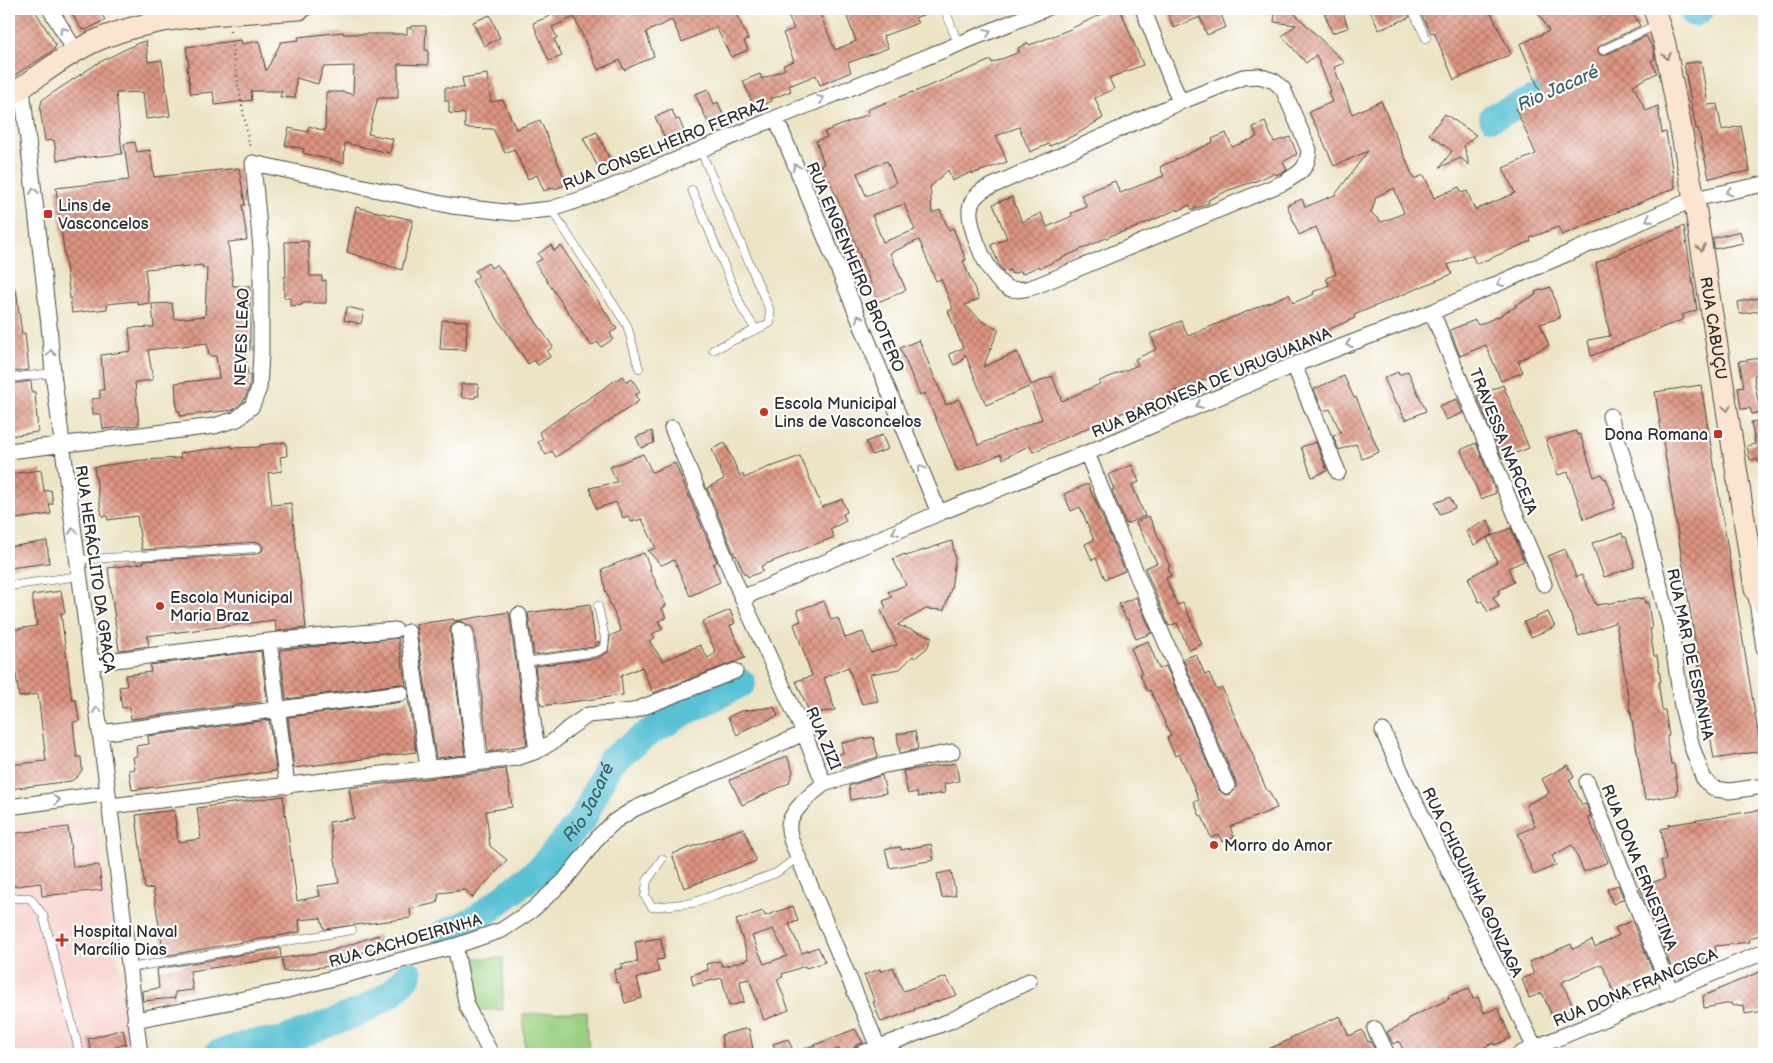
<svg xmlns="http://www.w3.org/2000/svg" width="1773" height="1063" font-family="'Balsamiq Sans',sans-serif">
<defs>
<pattern id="building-cross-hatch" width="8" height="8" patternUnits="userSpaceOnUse" patternTransform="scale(1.25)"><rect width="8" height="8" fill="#dd9482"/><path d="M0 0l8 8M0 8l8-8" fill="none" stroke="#b3796b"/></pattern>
</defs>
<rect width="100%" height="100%" fill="#fff"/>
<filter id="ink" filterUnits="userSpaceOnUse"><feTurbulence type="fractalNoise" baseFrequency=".02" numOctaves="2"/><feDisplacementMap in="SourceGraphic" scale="10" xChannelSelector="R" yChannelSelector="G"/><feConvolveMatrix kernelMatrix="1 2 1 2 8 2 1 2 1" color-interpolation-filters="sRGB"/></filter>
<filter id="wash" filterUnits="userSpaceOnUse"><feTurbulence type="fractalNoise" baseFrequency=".0096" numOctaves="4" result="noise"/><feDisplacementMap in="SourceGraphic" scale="20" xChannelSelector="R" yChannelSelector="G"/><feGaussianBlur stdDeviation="1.12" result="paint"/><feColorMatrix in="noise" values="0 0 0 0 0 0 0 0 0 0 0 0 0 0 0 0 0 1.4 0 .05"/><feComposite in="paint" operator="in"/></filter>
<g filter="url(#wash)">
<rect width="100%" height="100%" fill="#ede4c6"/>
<!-- built -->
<path fill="#f7d0cb" d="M87,817L96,823L133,1054H9V826Z"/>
<!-- grass -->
<path fill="#99cf80" stroke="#627d56" d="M473,958H503V1010H473Z
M587,1011L589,1054H525L523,1014Z"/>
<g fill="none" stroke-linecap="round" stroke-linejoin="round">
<!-- river -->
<g stroke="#58c1d4" stroke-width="28">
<path d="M1694,13L1701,9"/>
<path d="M1493,117L1576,80"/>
<path id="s1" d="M444,934L478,918L539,870L583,819L610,761L647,734L683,713L742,683"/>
<path d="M217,1054L251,1043L281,1041L362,1011L392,993L409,974"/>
</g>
</g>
<g id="blocks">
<!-- building -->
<path fill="url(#building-cross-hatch)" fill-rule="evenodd" d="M9,9H34L56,45L54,50L9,79Z
M69,9H99L105,20L86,30L81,29Z
M547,9H734L748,39L744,41L748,50L731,57L716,27L682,42L672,20L646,32L654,56L624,70L620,60L598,70L574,17L552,27L557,38L554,39L562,56L549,61L533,23L550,16Z
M785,9H818L835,50L856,41L844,9H937L915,18L918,23L883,36L888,48L848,63L851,72L820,85L816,75L789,86L791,91L771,99L772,101L755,109L743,81L760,74L762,79L785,69L783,65L794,61L783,33L794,29Z
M1113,9H1120L1143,65L1109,78L1114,89L1095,98L1103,118L1077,134L1050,146L1049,144L1030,152L1019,127L996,136L1007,162L972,174V172L952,181L948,170L930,187L932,213L940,210L949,230L953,228L966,260L963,261L979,299L965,305L982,321L999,329L983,367L1017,352L1031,385L1052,376L1062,401L1100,384L1099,382L1102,380L1138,365L1135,359L1157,349L1150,334L1181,321L1188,336L1289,294L1293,303L1314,294L1313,292L1329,285L1326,278L1336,274L1316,227L1299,235L1287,205L1302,199L1305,207L1335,195L1368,151L1334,166L1317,127H1316L1309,112L1332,102L1328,92L1331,91L1316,55L1306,63L1282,36L1296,25L1274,22L1275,13L1286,9H1290L1345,63L1334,67L1352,114L1381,101L1414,179L1424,175L1434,198L1459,187L1462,193L1467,191L1475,210L1515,193L1503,168L1536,154L1516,109L1543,98L1520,44L1549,31L1536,9H1631L1640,26L1601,45L1598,47V52L1600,55H1605L1646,36L1653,48L1655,59L1651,61L1657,73L1633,85L1646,111L1658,106L1662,133L1666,132L1675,188L1562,235L1558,227L1530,238L1531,241L1484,261L1476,264L1472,255L1448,265L1452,274L1354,315L1355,318L1306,339L1305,338L1178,391L1177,390L1143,404L1033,452L1030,445L1003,459L1001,454L958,472L925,393L920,395L900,348L919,340L946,405L959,399L978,445L1042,419L1029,387L986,405L965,354L962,361L954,365L949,354L963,348L948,311L953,309L941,279L936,281L919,240L890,253L906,290L878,302L845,217L831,184L829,185L820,165L824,164L816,141L827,137L824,132L869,114L867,110L912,92V93L991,60L992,63L1019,52L1018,48L1028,43L1029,45L1038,42L1068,30ZM887,161L896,183L866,196L857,173ZM1394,188L1404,213L1382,222L1371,213L1376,197ZM904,204L915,230L883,242L872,215Z
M1166,9H1220L1219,10L1226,27L1207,35L1200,17L1174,28Z
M1323,9H1342L1348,28L1332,33Z
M1369,9H1406L1410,17L1379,30Z
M1418,9H1489L1511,54L1454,80L1434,32L1431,33Z
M490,15L500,38L484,46L473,22Z
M411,26H426L425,50H428V65L398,64V98H378L368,134L393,139L390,153L345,143L344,163L303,153L304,149L285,145L289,128L308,132L309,126L325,131L326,92H344L353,95L354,66L323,67L318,84L296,78L295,98L280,97L282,91H251L252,100L215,105L213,92L191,94L187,67L189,66L186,47L241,40L242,44L259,41L266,71L281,42L299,40L298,37L343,32V34H407V28H411Z
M146,41L148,62L162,60L170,116L146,119L143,92L116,93L122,154L57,160L54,140L45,141L40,109L42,100L98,63L138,43Z
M1701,61L1708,105L1717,104L1722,130L1741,126L1750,171L1709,178L1698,128L1696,129L1684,64Z
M487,74L491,102L503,100L516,129L540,120L567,184L555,189L554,187L544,191L537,175L528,179L514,149L505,153L493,129L465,128V114L449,113V101H445V88H464L462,78Z
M708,89L714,104L718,102L725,120L710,127L695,94Z
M672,110L676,120L679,119L686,136L668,144L655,117Z
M1445,114L1476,135L1464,145L1469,165L1461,158L1440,167L1452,151L1429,134Z
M1265,122L1274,142L1290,137L1297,154L1283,162L1287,170L1284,172L1275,175L1274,173L1256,181L1229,190L1208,200L1209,203L1192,210L1190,205L1178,211V209L1135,228L1115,234L1040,268L1039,266L1022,274L1021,271L1012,274L1010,270L1004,272L1000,267L991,245L1007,238L993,204L1012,197L1022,222L1041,213L1047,227L1072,216L1071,213L1087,207L1081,195L1115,181L1120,193L1164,176L1160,167L1213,142L1212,139L1226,133L1232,147L1257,137L1253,127Z
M597,132L611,162L598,167L583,138Z
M135,142L137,152L150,150L154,177L239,168L245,205H242L247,240L228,242L233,286H250V350H245L248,375H250V386L244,400L233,410L180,416V411H177L175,383L219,378L216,356H209L207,343L148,350L153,380L135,382L139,425L103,429L101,414H93L92,399L100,398V390H104L101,355L131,351L129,328L154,327L152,304L172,303L174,319L205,316L207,268H203L202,265L181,268V266L145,269L149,303L138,305L137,301L107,304V309L72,313L56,188L129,180L124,144Z
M356,207L413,220L402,270L347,252Z
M1684,226L1697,310L1682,315L1684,319L1591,356L1588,340L1610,336L1596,263Z
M1740,231L1743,243L1714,249L1713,238Z
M308,241L310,276H322V281L326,280V303H302V305L290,306V298H284V277H286L285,242Z
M551,245L554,251L561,246L617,329L610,333L613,339L601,347L597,342L591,346L535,263L542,259L538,254Z
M488,263L491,268L497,264L553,347L547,351L550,357L538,365L534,360L528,364L472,281L479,276L475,271Z
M1551,287L1560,318L1540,324L1549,345L1518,361L1523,372L1501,381L1486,345L1460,356L1450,330L1475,320L1478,325L1502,315L1501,314L1516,307L1515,305L1536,295L1535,292Z
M9,289H16L22,334L25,333L29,370L9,372Z
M1764,297V310L1740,314L1738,302Z
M347,307L364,311L361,324L344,320Z
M442,320L467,321L466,350L440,349Z
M1761,358L1762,362L1764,361V374L1755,375L1754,378L1760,412L1752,414L1750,408L1741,409L1738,387L1744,386L1739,361Z
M1408,371L1426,411L1405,420L1398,404L1396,405L1384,378L1398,372L1399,375Z
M622,376L627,382L632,379L640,392L635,395L639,401L556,457L552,451L546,455L538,442L543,438L539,432Z
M1344,376L1354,398L1356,397L1379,452L1362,459L1356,444L1339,450L1333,436L1341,433L1330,409L1323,411L1314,389Z
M31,381L32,392H35L38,432L9,436V384Z
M461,384H478L479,396H475V398H462Z
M1503,385L1529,448L1502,458L1477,396Z
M1701,385L1761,751L1714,759L1655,392Z
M1457,399L1463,413L1446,420L1439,406Z
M1764,420V461L1758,462L1757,459L1750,460L1747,446L1755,444L1751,422Z
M652,431L654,443L641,448L636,437Z
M1576,431L1577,435L1580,434L1594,477L1602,474L1604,479L1606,478L1615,503L1613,504L1615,508L1584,519L1568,472L1558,475L1546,440Z
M882,435L888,449L872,455L866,442Z
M286,442L287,456L280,457L282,471L268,473L272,505L291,503L306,628L276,631L275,620L147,636L149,646L119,650L108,568L144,563L143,561L257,554L262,551L263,547L260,543L257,542L142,550L137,516L108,520L107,516H102L94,467L142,460L181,458L180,453L232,446V448L260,447V445Z
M1316,442L1327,471L1312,477L1301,447Z
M725,443L740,476L743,474L744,478L771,466V467L800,456L822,507L842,499L847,512L843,514L846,521L830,529L834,537L761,566L763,571L748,577L746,574H744L736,555L735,556L707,488L724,479L712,449Z
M1476,443L1496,493L1481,499L1461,450Z
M643,454L652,472L675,463L717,562L713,564L720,582L690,596L674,560L661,565L648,551L656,548L642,519L631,522L628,516L623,518L616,502L596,509L590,488L617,482L610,467Z
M1132,465L1139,482L1132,485L1145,516L1126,524L1112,490L1114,489L1108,475Z
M41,470L44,491L51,490L53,504H49L51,514L15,519L12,496H9V474Z
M1088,484L1093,497H1094L1125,571L1105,579L1096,558L1092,560L1085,544L1094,540L1080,507L1071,511L1064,494Z
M1450,497L1455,508L1440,514L1435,503Z
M1149,516L1165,552L1164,553L1170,567L1168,568L1171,576L1166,578L1177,605L1183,603L1202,644L1189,650L1177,623L1169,626L1145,568L1157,563L1136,522Z
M1488,520L1493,534L1474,545L1466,531Z
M1511,528L1524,561L1508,568L1514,582L1498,591L1499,594L1493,597L1499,607L1488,612L1482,601L1479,602L1468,578L1497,562L1487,538Z
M1622,533L1623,537H1626L1634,562H1633L1634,567L1604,577L1592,543Z
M47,541L49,563L9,568V547Z
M952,541L955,559L951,589L944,610L926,609L897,625L932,637L927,648L915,658L913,656L900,669L870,674L878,701L862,704L848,667L824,678L835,710L810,714L796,681L812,676L794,624L801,621L797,610L824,601L831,620L838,618L845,638L863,632L871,653L897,645L881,610L886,608L883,601L892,597L888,592L906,585L893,559L905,554L906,556Z
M1565,549L1576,577L1582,575L1596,605L1644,598L1645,603L1648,602L1652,629H1650L1652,644L1654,656H1657L1661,682H1659V687L1662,710H1665L1669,736H1667V741L1671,764H1674L1678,790H1676L1677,795L1645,800L1616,622L1579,636L1548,556Z
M644,553L651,570H649L654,578L666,606L662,608L666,618L658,621L663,629L652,634L655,638L649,641L663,661L700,645L708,658L716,653L702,622L730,610L735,623L730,626L745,658L653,693L642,667L621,676L623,695L541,706L535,666L597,658L608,652L610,636L621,631L605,590L602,569Z
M61,591L65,613H61L72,700H76L79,721L73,722L77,757H81L82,770L77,777L71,781L9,789V765L46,761L38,694L19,697L10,630L37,626L32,595Z
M1136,597L1152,633L1136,639L1128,619H1126L1119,604Z
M590,604L595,643L599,641V644L594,647L534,655L528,613Z
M509,612L527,745L488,752L474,630L472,627L463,622L457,621L451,626L450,631L465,755L436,758L416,624L454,619V621Z
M1548,612L1555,627L1531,637L1524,622Z
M398,638L406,686L400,684L286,699L280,650Z
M1148,641L1159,669L1166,666L1219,790L1225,795L1231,794L1236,788V783L1183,659L1196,654L1205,675L1209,673L1217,690L1222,688L1255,760H1254L1267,791H1269L1277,808L1230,827L1234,837L1222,842L1219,835L1211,838L1202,816H1200L1194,802L1199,800L1187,771L1179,754L1175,756L1167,738L1171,736L1150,690L1147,691L1140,674H1142L1131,648Z
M261,651L267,701L131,719L130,707L122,708L119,687L127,686L125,675L151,672L150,665Z
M408,698L416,752L294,768L288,717L402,702Z
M774,707L778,716L748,728L737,735L728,717L741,711Z
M269,720L276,771L132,790L129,770L135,769L133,757L137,756L136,746L149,744L148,736Z
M915,731L918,749L900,753L897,734Z
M873,737L878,757L845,767V766L842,767L839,754L843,753L841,743Z
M787,756L793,771L789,783L742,805L730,780Z
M956,763L959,781L944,784L945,793L918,797L917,792L908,794L903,771Z
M1568,765L1574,777L1569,779L1582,805L1586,804L1591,816L1588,817L1608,862L1584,872L1572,845L1552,856L1556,865L1534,875L1522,846L1524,845L1518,834L1535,826L1526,805L1549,793L1542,779Z
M506,769L512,807L486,811L490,846L507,860L472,898L466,890L439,893L437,903L410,909L411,918L324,929L321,918L299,920L300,932L164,956L153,888L145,889L136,815L174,810L178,842L201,839L197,808L283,796L297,901L320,896L318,886L339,883L329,822L354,818L349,788Z
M882,775L886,793L851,800L849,786Z
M1759,810V813H1764V933L1749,939L1750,942L1715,946L1716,953L1704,955V963L1674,974L1640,887L1665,878L1661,860H1666L1661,829L1669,827L1668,825Z
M68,827L73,867L99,865L102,890L42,896L41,883L9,887V834Z
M744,828L756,861L684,888L672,854Z
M931,844L934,860L890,868L885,849L901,847V850Z
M951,871L956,895L942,898L937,874Z
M1618,885L1624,899L1613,904L1607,889Z
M793,906L798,921L789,924L802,953L818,947L825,962L806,968L805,966L782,974L783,977L777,979L789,1010L764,1020L749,979L740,981L744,1002L729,1006L722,978L693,985L691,975L708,970L706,964L720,961L722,966H726L749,959L736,920L763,911L765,916ZM773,929L787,956L764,964L752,936Z
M1632,921L1655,976L1635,985L1634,983L1614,993L1602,964L1564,981L1562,983L1574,1008L1553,1018L1542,993L1529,998L1522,979L1534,974L1529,962L1571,944L1573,949L1592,940L1595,947L1619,935L1615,928Z
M378,935L381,946L339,961L336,965L284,972L282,958L331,951Z
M661,938L664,959L656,960L659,972L637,978L642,998L625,1003L619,982L616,983L614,970L622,968L621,964L638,962L635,942Z
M280,948L281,958L190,971L193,990L175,992V998L143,1001L142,991L159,988L157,969Z
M893,967L903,991L946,977L957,995L914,1009L915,1010L881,1022L873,1002H875L864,975L880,969L881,972Z
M1764,970V1011L1745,1014L1744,1005L1732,1006L1731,1003L1704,1008L1703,996Z
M1469,988L1473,999L1478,997L1484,1013L1498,1008L1511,1038L1495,1045L1494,1043L1469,1054H1405L1399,1041L1393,1044L1387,1032L1408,1021L1407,1019L1449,999L1448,996Z
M1340,1016L1349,1036L1362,1030L1368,1042L1370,1041L1376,1052L1373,1054H1258L1291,1039L1290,1038Z
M123,1029L126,1044L92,1054L88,1039Z
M744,1029H749L754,1054H724L721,1035Z
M855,1029L863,1043L856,1045L851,1052L845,1054H841L839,1049L825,1054H777L773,1044L788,1039L794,1053Z"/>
</g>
</g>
<g filter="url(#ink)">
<use href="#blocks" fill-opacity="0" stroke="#484742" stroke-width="1"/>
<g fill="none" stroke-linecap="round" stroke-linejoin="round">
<!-- lane casing -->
<g stroke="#484742" stroke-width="9">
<path id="lane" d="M945,9L958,44
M1412,9L1426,38
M1603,50L1658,24
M700,149L770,311V323L713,350
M692,190L743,310L756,330
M551,209L627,325L639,368
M9,378L53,373
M77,560L257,548
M9,586L79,576
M468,631L483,762
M525,662L596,652L604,648L605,638L598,606
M662,859L647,881L645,896L652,907L692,903L776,873L798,857
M9,898H30L43,915L80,1054
M129,968L352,930"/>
</g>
<!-- street casing -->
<g stroke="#484742" stroke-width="17">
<path id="street" d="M50,9L76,52
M1143,9L1180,102
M1259,76L1274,81L1283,89L1309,150C1307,171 1299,173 1283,183L1041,284C1031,288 1022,291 1011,289C990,284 968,228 970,209C971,200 977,195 983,190L1180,102L1243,77Z
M22,88L49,325L53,373L108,793L140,1054
M776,118L939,513
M1432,312L1544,584
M1294,365L1338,472
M1610,416L1640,511L1670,625L1682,707L1692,747L1704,780L1715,789L1730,791L1764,786
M672,428L742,598L804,733L824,784C813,792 792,810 789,824C788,829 790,835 791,840L881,1054
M9,451L214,426L237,419L252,406L259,388L261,353V249L253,163L452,206L514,213L551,209L585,198L776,118L1045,9
M1087,453L1117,528L1227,786
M1756,595L1764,648
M742,598L939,513L1087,453L1294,365L1432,312L1694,199L1764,184
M519,615L537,751
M459,630L475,763
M408,632L428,768
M269,641L287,786
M91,663L269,641L395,630
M1383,731L1406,783L1535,1048
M100,733L401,693
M1587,782L1671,992
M824,784L881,766L952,752
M110,806L517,758L537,751L554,741L569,728L588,715L633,711L735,671
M9,807L108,793
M455,946L467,1007L491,1054
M135,1020L280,992L455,946L502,930L532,910L564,881L600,835L615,821L634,809L804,733
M1375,1029L1387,1054
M860,1054L950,1021L1029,981
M1520,1054L1764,952"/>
</g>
<!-- secondary casing -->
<g stroke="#484742" stroke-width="23">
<g id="secondary">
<path id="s2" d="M1654,9L1665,44L1694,199L1755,589L1764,605"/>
<path d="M9,96C38,78 68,52 100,39C162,13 233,14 300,9"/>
</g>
</g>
<!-- path -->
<path stroke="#484742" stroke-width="2.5" stroke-dasharray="1 4" stroke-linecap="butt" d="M230,31L235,66L250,149"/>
<!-- lane -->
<use href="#lane" stroke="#fff" stroke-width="8"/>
<!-- street -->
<use href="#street" stroke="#fff" stroke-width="15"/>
<!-- secondary -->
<use href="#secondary" stroke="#fce5d0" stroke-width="21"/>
</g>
<!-- one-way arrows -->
<defs><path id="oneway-chevron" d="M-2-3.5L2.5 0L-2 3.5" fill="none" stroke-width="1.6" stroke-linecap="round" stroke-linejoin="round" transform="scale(1.25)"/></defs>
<g stroke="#a0a0a0">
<use href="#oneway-chevron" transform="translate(63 30) rotate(-122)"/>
<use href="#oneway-chevron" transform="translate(988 32) rotate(-22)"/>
<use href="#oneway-chevron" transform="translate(821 99) rotate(-22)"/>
<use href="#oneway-chevron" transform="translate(796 167) rotate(-113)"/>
<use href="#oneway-chevron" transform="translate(34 191) rotate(-96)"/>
<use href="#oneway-chevron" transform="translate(1729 192) rotate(168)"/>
<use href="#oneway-chevron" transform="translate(1649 219) rotate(157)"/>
<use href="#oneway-chevron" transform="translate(1500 283) rotate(157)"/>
<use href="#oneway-chevron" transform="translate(859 318) rotate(-113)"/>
<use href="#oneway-chevron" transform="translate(1349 344) rotate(159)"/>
<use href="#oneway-chevron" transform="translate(51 353) rotate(-94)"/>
<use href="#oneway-chevron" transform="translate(1199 405) rotate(157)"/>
<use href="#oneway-chevron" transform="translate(921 468) rotate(-113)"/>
<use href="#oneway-chevron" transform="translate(73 531) rotate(-97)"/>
<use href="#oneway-chevron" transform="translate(895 532) rotate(157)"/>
<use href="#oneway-chevron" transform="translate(97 710) rotate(-97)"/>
<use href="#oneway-chevron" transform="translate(57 800) rotate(-8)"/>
</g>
<g stroke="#94887e">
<use href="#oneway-chevron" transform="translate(1667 56) rotate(80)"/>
<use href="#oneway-chevron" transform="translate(1701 248) rotate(81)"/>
<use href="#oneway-chevron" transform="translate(1727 408) rotate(81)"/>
</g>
</g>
<!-- markers -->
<g fill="#c8321e" stroke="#fff" stroke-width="2">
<rect x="43" y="209" width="10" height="10" rx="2.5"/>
<circle cx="764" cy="412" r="5"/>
<rect x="1713" y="429" width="10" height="10" rx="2.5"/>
<circle cx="160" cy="606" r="5"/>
<circle cx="1214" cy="845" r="5"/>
<path d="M59.5 932.5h5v5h5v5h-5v5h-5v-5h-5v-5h5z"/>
</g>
<g text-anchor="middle" stroke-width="4.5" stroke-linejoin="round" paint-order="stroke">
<!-- street labels -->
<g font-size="16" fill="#2b2b2b" stroke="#fff">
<text transform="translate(665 144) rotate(-22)" y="6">RUA CONSELHEIRO FERRAZ</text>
<text transform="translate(856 267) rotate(67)" y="6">RUA ENGENHEIRO BROTERO</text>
<text dy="6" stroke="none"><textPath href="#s2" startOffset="325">RUA CABUÇU</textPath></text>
<text transform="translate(241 337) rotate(-88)" y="6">NEVES LEAO</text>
<text transform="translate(1211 382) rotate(-23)" y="6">RUA BARONESA DE URUGUAIANA</text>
<text transform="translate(1504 441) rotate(68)" y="6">TRAVESSA NARCEJA</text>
<text transform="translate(96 569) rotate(82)" y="6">RUA HERÁCLITO DA GRAÇA</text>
<text transform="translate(1691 654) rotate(78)" y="6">RUA MAR DE ESPANHA</text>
<text transform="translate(824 738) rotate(67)" y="6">RUA ZIZI</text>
<text transform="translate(1640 867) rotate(68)" y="6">RUA DONA ERNESTINA</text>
<text transform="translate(1473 882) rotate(64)" y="6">RUA CHIQUINHA GONZAGA</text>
<text transform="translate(405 940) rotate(-16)" y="6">RUA CACHOEIRINHA</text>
<text transform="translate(1635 987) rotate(-23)" y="6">RUA DONA FRANCISCA</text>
</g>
<!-- poi labels -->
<g font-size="16" fill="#2b2b2b" stroke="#fff" text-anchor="start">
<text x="58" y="211">Lins de<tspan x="58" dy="18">Vasconcelos</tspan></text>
<text x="774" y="409">Escola Municipal<tspan x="774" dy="18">Lins de Vasconcelos</tspan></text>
<text x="1708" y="440" text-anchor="end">Dona Romana</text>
<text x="170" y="603">Escola Municipal<tspan x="170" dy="18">Maria Braz</tspan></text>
<text x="1224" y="851">Morro do Amor</text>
<text x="73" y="937">Hospital Naval<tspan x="73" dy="18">Marcílio Dias</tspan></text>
</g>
<!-- water labels -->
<g font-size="18" font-style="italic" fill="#3b6066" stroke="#fff">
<text transform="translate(1558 88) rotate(-24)" y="6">Rio Jacaré</text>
<text dy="6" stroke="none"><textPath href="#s1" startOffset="200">Rio Jacaré</textPath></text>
</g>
</g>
<!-- margin -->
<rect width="1773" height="1063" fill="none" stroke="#fff" stroke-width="30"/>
</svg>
